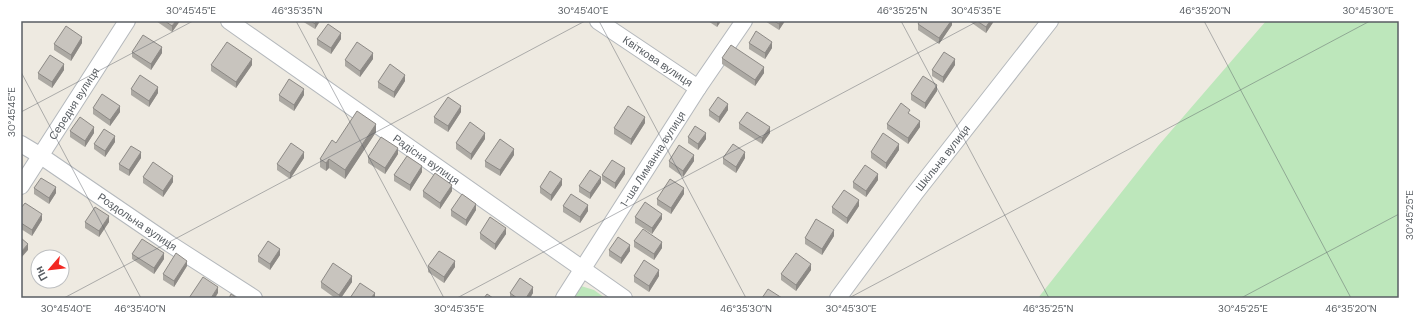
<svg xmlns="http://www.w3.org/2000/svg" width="1420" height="319" font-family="'DM Sans',sans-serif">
<rect width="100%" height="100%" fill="#eeeae1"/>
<!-- green -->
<path fill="#bde7bb" d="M1266,21H1399V298H1038L1158,146Z
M581,286L594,290L605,298H573Z"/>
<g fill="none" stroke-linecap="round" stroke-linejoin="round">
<!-- minor casing -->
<g stroke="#b4b8bc" stroke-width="18">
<g id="minor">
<path id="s1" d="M229,21L624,298"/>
<path id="s2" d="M598,21L698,88"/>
<path id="s3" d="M21,144L41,156L170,244L254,298"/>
<path id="s4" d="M21,186L127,21"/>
<path id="s5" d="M564,298L698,88L744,21"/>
<path id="s6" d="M838,298L916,192L1050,21"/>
</g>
</g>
<!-- minor -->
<use href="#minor" stroke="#fff" stroke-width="16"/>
</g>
<!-- wall -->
<path fill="#aca9a3" d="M156,21H180L172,32Z
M302,21H320L315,29Z
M708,21H721L717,27Z
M765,21H785L779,30Z
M952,21V25L939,44L918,30V24Z
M969,21H994L986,33Z
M317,39H341L331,54L317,45Z
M82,43L71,61L54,50V44Z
M749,43L772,48L765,59L749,49Z
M132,52L162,53L151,70L132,57Z
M722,58L764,73L755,86L722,64Z
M373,59L360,77L345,66V60Z
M211,65H252L236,88L211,71Z
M955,65L943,83L932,76V70Z
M64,70L52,88L38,79V73Z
M405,81L394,98L378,88V82Z
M131,89L158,93L149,107L131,95Z
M937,91L925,109L911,100V94Z
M279,95H304L294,111L279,101Z
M93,108L120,112L110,126L93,114Z
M709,110H728L719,123L709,116Z
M461,112L448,132L434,123V117Z
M645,123L631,145L614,134V128Z
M739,123L770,133L762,144L739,129Z
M887,124L920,127L908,144L887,129Z
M70,131L94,133L85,147L70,137Z
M376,132L345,179L329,168L326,171L320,167V159L336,143Z
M688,137L706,139L698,150L688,143Z
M485,139L471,160L456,149V143Z
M115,142L105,157L94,149V144Z
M899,150L886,169L871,158V152Z
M398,154L385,174L368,163V157Z
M514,155L500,176L485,167V161Z
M141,158L129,176L119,170V164Z
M304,158L290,179L277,170V164Z
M723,158H745L736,173L723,164Z
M669,161H694L683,177L669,167Z
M422,172L410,191L394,181V175Z
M625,174L615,189L602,180V175Z
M143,177L173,182L163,197L143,183Z
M878,180L866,197L853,188V182Z
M601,183L590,199L579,192V186Z
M562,185L551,201L540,193V187Z
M34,188L56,193L49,204L34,194Z
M423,191H452L440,209L423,197Z
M684,194L671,214L657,205V199Z
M563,206L588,211L580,223L563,212Z
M859,206L847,224L832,213V207Z
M21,208L42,220L32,236L21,229Z
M451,210H476L466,226L451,216Z
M635,217L662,219L652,234L635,223Z
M85,222H109L99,237L85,228Z
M480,233L506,234L495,250L480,239Z
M834,236L822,255L805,244V238Z
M634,241L662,248L654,260L634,247Z
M609,250L630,251L621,264L609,256Z
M132,254L164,259L154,274L132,259Z
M280,255L270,270L258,262V256Z
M187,266L174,287L163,280V274Z
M428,266L455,267L444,283L428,272Z
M811,270L796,291L781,280V274Z
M634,276H659L649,292L634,282Z
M321,282H352L341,298H335L321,288Z
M510,293H533L530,298H510Z"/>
<!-- shaded-wall -->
<path fill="#8c8985" d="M176,21H180L172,32V26Z
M316,21H320L315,29V24Z
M717,21H721L717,27Z
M781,21H785L779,30V24Z
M951,21H952V25L939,44V38Z
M990,21H994L986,33V27Z
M341,33V39L331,54V48Z
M82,37V43L71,61V55Z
M772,42V48L765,59V53Z
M162,47V53L151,70V64Z
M373,53V59L360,77V71Z
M252,59V65L236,88V82Z
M955,59V65L943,83V77Z
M64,64V70L52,88V82Z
M764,67V73L755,86V80Z
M405,75V81L394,98V92Z
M937,85V91L925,109V103Z
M158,87V93L149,107V101Z
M304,89V95L294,111V105Z
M728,104V110L719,123V117Z
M120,106V112L110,126V120Z
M461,106V112L448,132V126Z
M645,117V123L631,145V139Z
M920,121V127L908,144V138Z
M376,124V132L345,179V170Z
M94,127V133L85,147V141Z
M770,127V133L762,144V138Z
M485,133V139L471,160V154Z
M706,133V139L698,150V144Z
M115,136V142L105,157V151Z
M899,144V150L886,169V163Z
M398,148V154L385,174V168Z
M514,149V155L500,176V170Z
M141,152V158L129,176V170Z
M304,152V158L290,179V173Z
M745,152V158L736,173V167Z
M694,155V161L683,177V171Z
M329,159V168L326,171V163Z
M422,166V172L410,191V185Z
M625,168V174L615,189V183Z
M878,174V180L866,197V191Z
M173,176V182L163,197V191Z
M601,177V183L590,199V193Z
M562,179V185L551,201V195Z
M452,185V191L440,209V203Z
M56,187V193L49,204V198Z
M684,188V194L671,214V208Z
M859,200V206L847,224V218Z
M476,204V210L466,226V220Z
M588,205V211L580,223V217Z
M42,214V220L32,236V230Z
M662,214V219L652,234V228Z
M109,216V222L99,237V231Z
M506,228V234L495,250V244Z
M834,230V236L822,255V249Z
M662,242V248L654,260V254Z
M28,244V250L21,258V252Z
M630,245V251L621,264V258Z
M280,249V255L270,270V264Z
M164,253V259L154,274V268Z
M187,261V266L174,287V281Z
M455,261V267L444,283V277Z
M811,264V270L796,291V285Z
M659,270V276L649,292V286Z
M352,276V282L341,298H339V295Z
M218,287V293L215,298H211Z
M533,287V293L530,298H526Z
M375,293V298H371Z"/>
<!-- building -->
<path fill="#c8c4be" stroke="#8c8985" d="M165,21H176L172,26Z
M311,21H316L315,24Z
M774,21H781L779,24Z
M920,21H951L939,38L918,24Z
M977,21H990L986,27Z
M328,24L341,33L331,48L317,39Z
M66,26L82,37L71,55L54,44Z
M756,31L772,42L765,53L749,43Z
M143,35L162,47L151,64L132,52Z
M227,42L252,59L236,82L211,65Z
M357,42L373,53L360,71L345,60Z
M731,45L764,67L755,80L722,58Z
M944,52L955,59L943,77L932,70Z
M50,55L64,64L52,82L38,73Z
M390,64L405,75L394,92L378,82Z
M140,75L158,87L149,101L131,89Z
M923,76L937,85L925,103L911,94Z
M289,79L304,89L294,105L279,95Z
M102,94L120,106L110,120L93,108Z
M448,97L461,106L448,126L434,117Z
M718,97L728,104L719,117L709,110Z
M901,103L910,110L908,113L920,121L908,138L887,124Z
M628,106L645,117L631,139L614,128Z
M357,111L376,124L345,170L329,159L326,163L320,159L332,140L336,143Z
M747,112L770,127L762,138L739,123Z
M80,117L94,127L85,141L70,131Z
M470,122L485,133L471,154L456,143Z
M695,126L706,133L698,144L688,137Z
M104,129L115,136L105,151L94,144Z
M883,133L899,144L886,163L871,152Z
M381,137L398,148L385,168L368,157Z
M500,139L514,149L500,170L485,161Z
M291,143L304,152L290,173L277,164Z
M733,144L745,152L736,167L723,158Z
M679,145L694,155L683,171L669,161Z
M131,146L141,152L129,170L119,164Z
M407,156L422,166L410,185L394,175Z
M612,160L625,168L615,183L602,175Z
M153,162L173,176L163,191L143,177Z
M865,165L878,174L866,191L853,182Z
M590,170L601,177L590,193L579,186Z
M550,171L562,179L551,195L540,187Z
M435,173L452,185L440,203L423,191Z
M41,178L56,187L49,198L34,188Z
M670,179L684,188L671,208L657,199Z
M844,190L859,200L847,218L832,207Z
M462,194L476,204L466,220L451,210Z
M571,194L588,205L580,217L563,206Z
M645,202L662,214L652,228L635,217Z
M25,203L42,214L32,230L21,223V208Z
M95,207L109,216L99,231L85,222Z
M490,217L506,228L495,244L480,233Z
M816,219L834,230L822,249L805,238Z
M643,229L662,242L654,254L634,241Z
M618,237L630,245L621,258L609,250Z
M21,238L28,244L21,252Z
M142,239L164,253L154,268L132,254Z
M268,241L280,249L270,264L258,256Z
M439,251L455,261L444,277L428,266Z
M176,253L187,261L174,281L163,274Z
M796,253L811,264L796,285L781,274Z
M644,260L659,270L649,286L634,276Z
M333,263L352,276L339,295L321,282Z
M203,277L218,287L211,298H189Z
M520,278L533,287L526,298H517L510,293Z
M360,283L375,293L371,298H350Z
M768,289L782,298H762Z
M231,294L237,298H229Z
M487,294L493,298H484Z"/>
<!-- ticks -->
<path fill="none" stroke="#595e63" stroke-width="1" stroke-opacity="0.45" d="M296,21L444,298M599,21L746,298M901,21L1049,298M1204,21L1351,298M21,72L141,298M21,112L193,21M64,298L585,21M457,298L978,21M849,298L1370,21M1241,298L1399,214"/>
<g text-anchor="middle" stroke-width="3" stroke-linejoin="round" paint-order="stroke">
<!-- street labels -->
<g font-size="11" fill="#595e63" stroke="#fff">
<text dy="4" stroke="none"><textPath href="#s2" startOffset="72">Квіткова вулиця</textPath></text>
<text dy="4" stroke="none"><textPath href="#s4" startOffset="98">Середня вулиця</textPath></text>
<text dy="4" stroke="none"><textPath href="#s6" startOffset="175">Шкільна вулиця</textPath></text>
<text dy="4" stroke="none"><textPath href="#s1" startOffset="241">Радісна вулиця</textPath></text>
<text dy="4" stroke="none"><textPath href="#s5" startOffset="165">1-ша Лиманна вулиця</textPath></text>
<text dy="4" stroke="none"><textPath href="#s3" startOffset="140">Роздольна вулиця</textPath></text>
</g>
</g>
<!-- border -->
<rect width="1420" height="319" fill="none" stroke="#ffffff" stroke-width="44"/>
<!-- north arrow -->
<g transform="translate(50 269) rotate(242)"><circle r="19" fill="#ffffff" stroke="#bdbfc1"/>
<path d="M0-3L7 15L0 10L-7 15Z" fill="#f22822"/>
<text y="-6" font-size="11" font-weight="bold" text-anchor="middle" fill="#595e63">Пн</text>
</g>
<rect x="22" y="22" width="1376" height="275" fill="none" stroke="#595e63" stroke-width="1.5"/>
<g font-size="10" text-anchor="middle" fill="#595e63">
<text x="191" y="14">30°45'45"E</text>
<text x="297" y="14">46°35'35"N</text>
<text x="583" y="14">30°45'40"E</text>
<text x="902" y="14">46°35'25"N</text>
<text x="976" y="14">30°45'35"E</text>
<text x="1205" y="14">46°35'20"N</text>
<text x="1368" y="14">30°45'30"E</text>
<text transform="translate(11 112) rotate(-90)" y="4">30°45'45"E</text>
<text transform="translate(1409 215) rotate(-90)" y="4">30°45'25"E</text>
<text x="66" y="312">30°45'40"E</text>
<text x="140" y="312">46°35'40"N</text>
<text x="459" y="312">30°45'35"E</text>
<text x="746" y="312">46°35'30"N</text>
<text x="851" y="312">30°45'30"E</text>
<text x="1048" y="312">46°35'25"N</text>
<text x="1243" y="312">30°45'25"E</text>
<text x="1351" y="312">46°35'20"N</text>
</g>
</svg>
